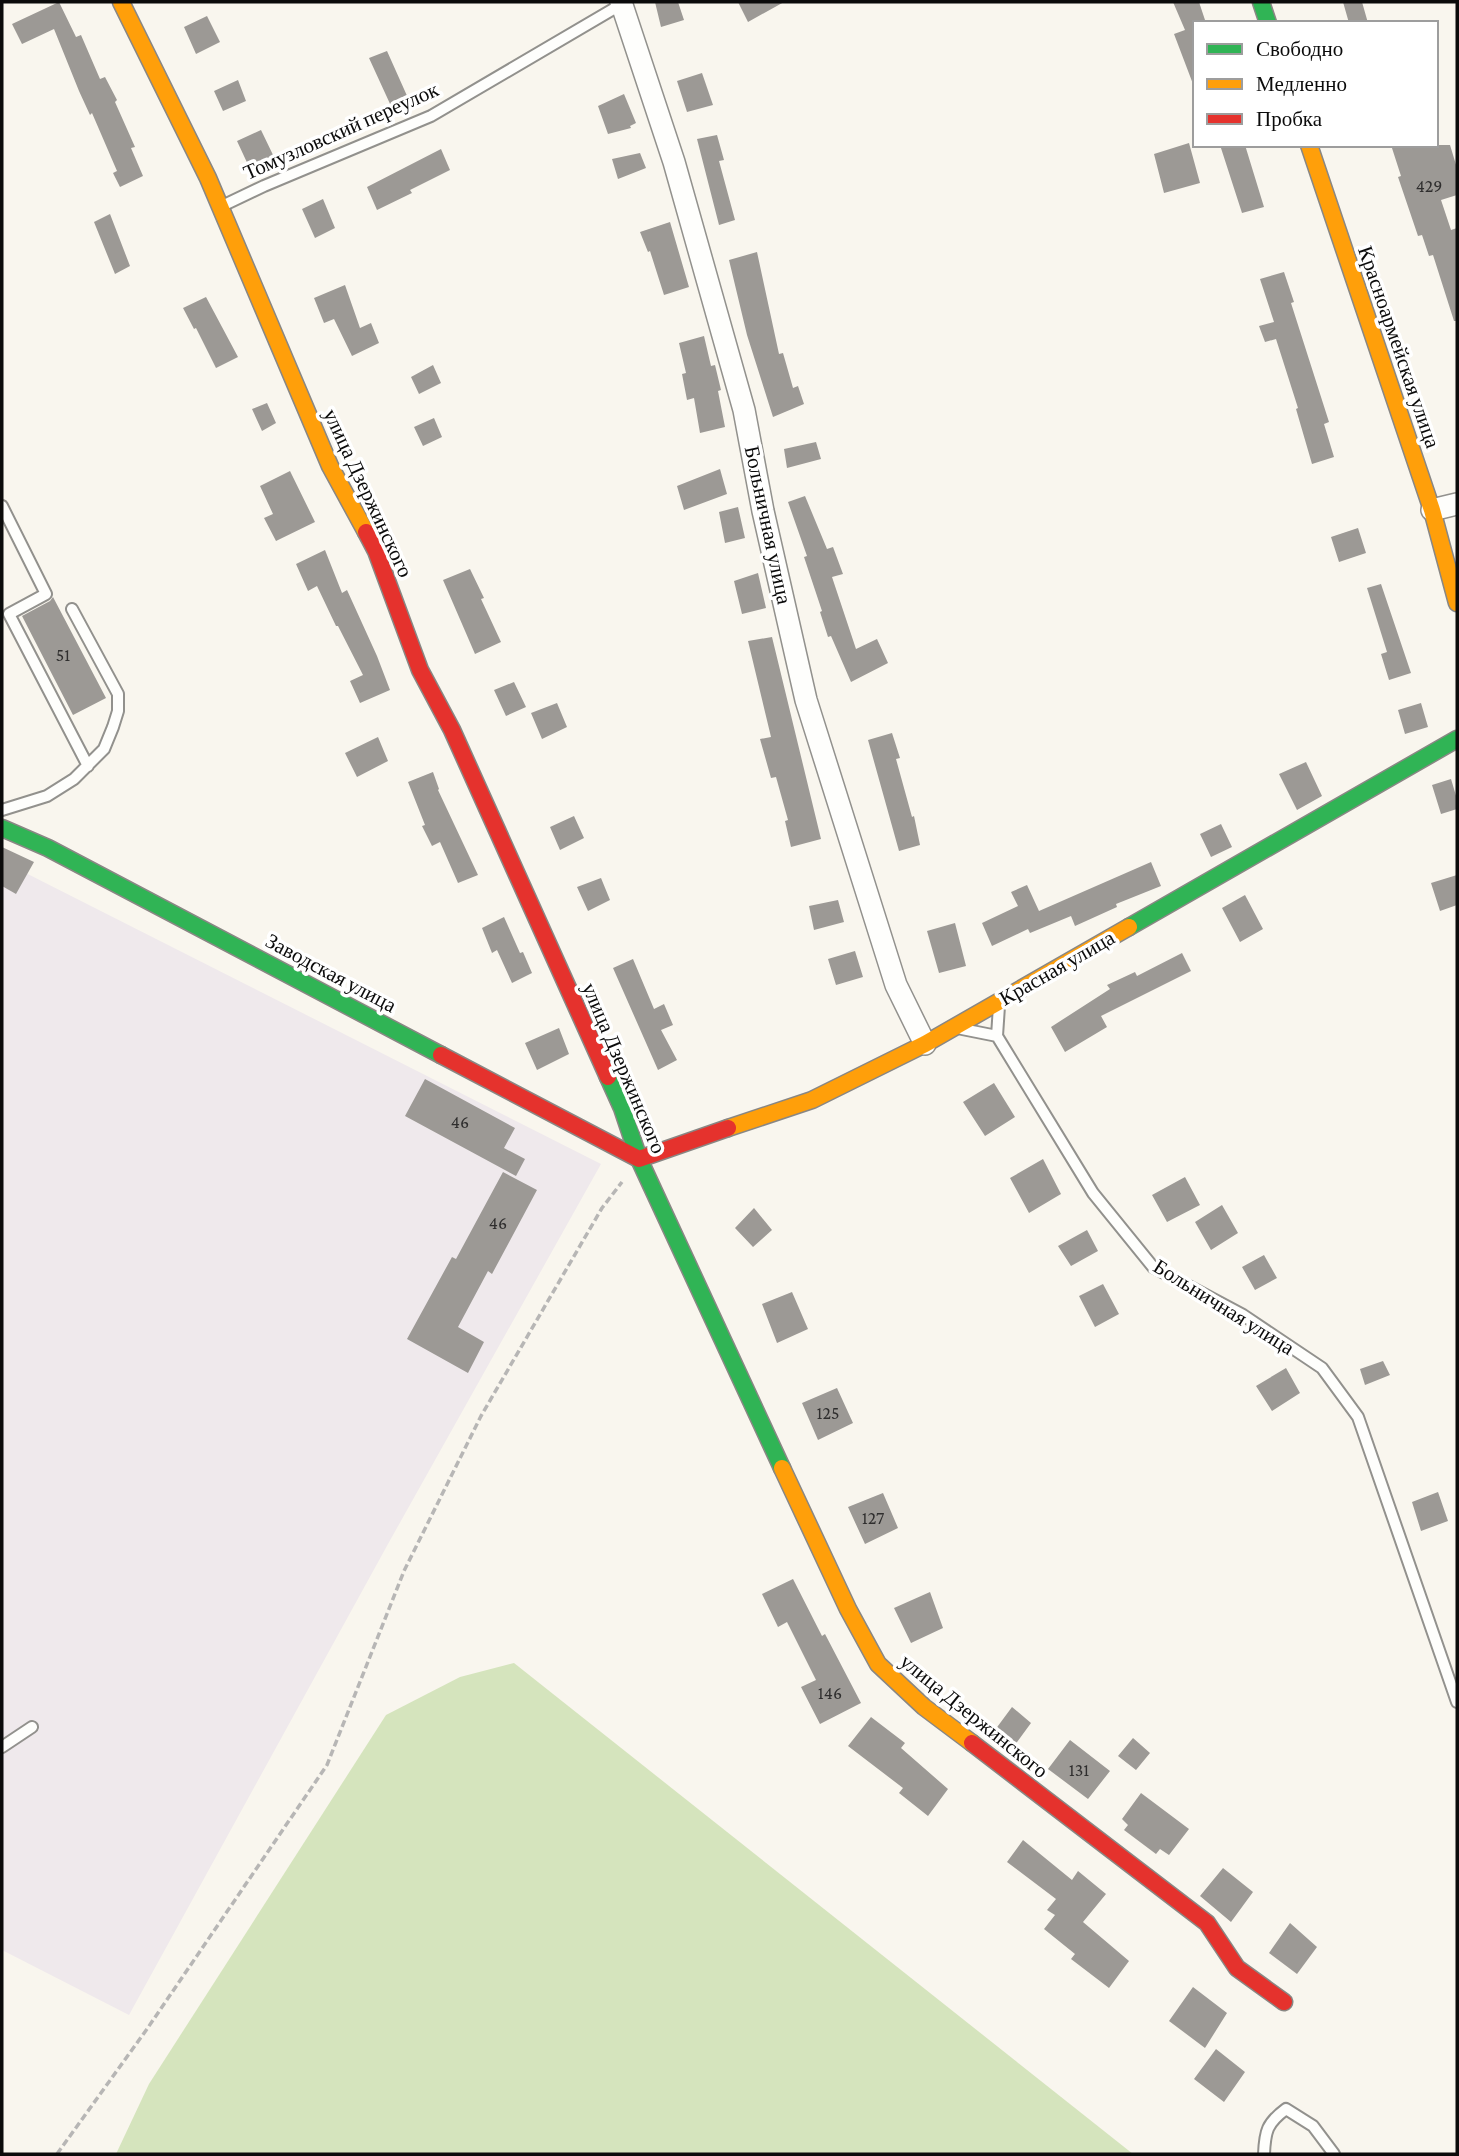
<svg xmlns="http://www.w3.org/2000/svg" width="1459" height="2156" font-family="'Crimson Pro',serif">
<rect width="100%" height="100%" fill="#f9f6ee"/>
<!-- industrial -->
<path fill="#efe9ec" d="M2,861L601,1164L388,1544L129,2015L2,1950Z"/>
<!-- forest -->
<path fill="#d5e4bd" d="M514,1663L1133,2154H116L149,2084L386,1715L460,1677Z"/>
<!-- building -->
<path fill="#9c9995" d="M59,2L76,37L81,35L100,79L105,77L117,100L115,102L135,147L131,148L143,176L120,187L113,173L117,171L92,113L90,115L79,91L54,29L22,44L12,24Z
M655,2H678L684,20L661,27Z
M738,2H784L748,22Z
M1173,2H1199L1206,23H1195V84H1193L1174,34L1185,30Z
M1343,2H1362L1368,23H1349Z
M207,16L220,42L196,54L184,27Z
M387,51L408,98L391,106L369,58Z
M702,73L713,105L687,112L677,81Z
M238,80L246,101L223,111L214,91Z
M624,94L636,123L630,126L631,128L608,134L598,106Z
M261,130L274,157L250,169L237,141Z
M717,135L724,160L719,161L735,220L719,225L697,139Z
M1189,143L1200,183L1164,193L1154,154Z
M1220,145H1245L1264,207L1242,213Z
M1391,145H1450L1457,168V195L1441,200L1451,230L1457,228V321H1454L1433,255L1429,256L1422,235L1418,236L1398,177L1401,176Z
M441,149L450,170L410,190L412,193L377,210L367,187Z
M640,153L646,168L618,179L612,159Z
M323,199L335,228L315,238L302,209Z
M110,214L130,266L115,274L94,222Z
M670,222L689,287L664,295L650,251L648,252L640,232Z
M757,252L779,354L783,353L793,388L798,386L804,404L773,417L747,335L729,260Z
M1284,272L1294,302L1291,303L1329,422L1324,424L1334,457L1312,464L1296,409L1298,408L1276,339L1265,342L1259,326L1274,322L1260,279Z
M345,285L360,328L371,323L379,343L352,356L334,319L324,323L314,298Z
M206,297L238,357L216,368L196,328L194,329L183,308Z
M704,336L711,366L715,365L721,390L718,391L725,427L700,433L694,398L687,400L682,374L686,373L679,343Z
M433,365L441,383L419,394L411,377Z
M267,403L276,423L262,431L252,409Z
M434,418L442,437L423,446L414,427Z
M816,442L821,459L787,468L784,449Z
M720,469L727,494L684,510L677,486Z
M290,471L315,522L276,541L264,518L273,514L260,486Z
M805,496L827,549L833,547L843,574L832,577L856,649L877,639L888,663L851,682L831,636L828,637L820,612L822,611L804,557L807,556L788,502Z
M738,507L745,538L725,543L719,512Z
M1358,528L1366,553L1339,562L1331,537Z
M325,550L342,593L347,590L377,656L390,690L360,703L350,681L363,675L338,626H336L317,586L308,591L296,564Z
M470,569L484,598L481,599L501,642L475,654L443,580Z
M758,573L766,608L742,614L734,581Z
M1381,584L1411,673L1389,680L1381,654L1387,652L1367,588Z
M53,597L106,698L73,715L22,616L50,601Z
M772,637L821,839L791,847L785,821L788,820L776,777L771,778L760,739L771,737L748,641Z
M514,682L526,707L506,716L494,690Z
M557,703L567,727L542,739L531,713Z
M1421,703L1428,727L1405,734L1398,710Z
M892,733L900,758L896,759L912,817L914,816L920,845L899,851L868,740Z
M378,737L388,761L357,777L345,753Z
M1306,762L1322,796L1297,810L1279,774Z
M433,772L439,789L438,790L478,875L458,883L440,842L432,846L422,826L425,825L408,782Z
M1451,779L1457,799V809L1441,814L1432,785Z
M574,816L584,838L560,850L550,827Z
M1221,824L1232,847L1211,857L1200,834Z
M2,847L34,862L16,894L2,886Z
M1151,862L1161,886L1116,904L1117,907L1075,926L1071,916L1030,933L1028,929L992,946L982,923L1018,906L1011,892L1027,885L1039,911Z
M1457,875V905L1440,911L1431,883Z
M601,878L610,900L588,911L577,887Z
M1245,895L1263,929L1240,942L1222,908Z
M838,900L844,922L814,930L809,906Z
M504,917L520,953L523,952L532,973L512,983L497,950L492,953L482,928Z
M955,923L966,966L939,973L927,931Z
M855,951L863,977L836,985L828,959Z
M1182,953L1191,971L1101,1016L1107,1027L1065,1052L1051,1027L1110,989L1107,985L1135,972L1137,976Z
M633,959L654,1009L664,1004L673,1025L661,1030L677,1060L658,1070L613,968Z
M559,1028L569,1054L537,1070L525,1043Z
M425,1079L515,1128L504,1148L525,1159L516,1176L405,1116Z
M994,1083L1015,1117L985,1136L963,1102Z
M1043,1159L1061,1194L1029,1213L1010,1178Z
M503,1172L537,1190L492,1274L488,1271L458,1327L484,1342L468,1373L407,1339L452,1257L456,1259Z
M1185,1177L1200,1205L1167,1222L1152,1195Z
M1222,1205L1238,1233L1211,1250L1195,1222Z
M754,1208L772,1230L753,1247L735,1228Z
M1087,1230L1098,1251L1071,1266L1058,1246Z
M1264,1255L1277,1278L1255,1290L1242,1267Z
M1103,1284L1119,1314L1095,1327L1079,1296Z
M792,1292L808,1329L777,1343L762,1304Z
M1383,1361L1390,1375L1365,1385L1360,1369Z
M1286,1368L1300,1393L1272,1411L1256,1386Z
M837,1388L853,1423L818,1440L802,1403Z
M1438,1492L1448,1521L1421,1531L1412,1502Z
M883,1493L898,1528L865,1544L848,1507Z
M793,1579L822,1636L825,1634L861,1703L820,1724L801,1687L816,1680L787,1622L778,1627L762,1594Z
M930,1592L943,1628L911,1643L894,1608Z
M1012,1707L1031,1723L1012,1749L992,1734Z
M871,1717L905,1743L901,1748L948,1789L928,1816L899,1793L903,1788L848,1746Z
M1133,1738L1150,1753L1136,1770L1118,1756Z
M1070,1740L1110,1771L1088,1799L1048,1769Z
M1141,1793L1189,1829L1169,1855L1160,1849L1156,1854L1124,1830L1128,1825L1122,1819Z
M1023,1840L1072,1880L1078,1871L1106,1894L1083,1922L1129,1961L1109,1988L1071,1959L1075,1954L1044,1929L1055,1915L1047,1910L1056,1899L1007,1862Z
M1223,1868L1253,1892L1231,1922L1200,1896Z
M1290,1923L1317,1947L1297,1974L1269,1953Z
M1193,1987L1227,2013L1205,2048L1169,2021Z
M1216,2049L1245,2072L1224,2102L1194,2079Z"/>
<g fill="none" stroke-linecap="round" stroke-linejoin="round">
<!-- lane casing -->
<g stroke="#92918d" stroke-width="14">
<path id="lane" d="M222,206L264,186L431,116L622,4
M2,506L46,594L9,614L88,766
M2,810L47,796L74,779L104,749L113,727L118,711V694L72,609
M999,1006L997,1036L1093,1193L1153,1267L1243,1315L1322,1368L1358,1417L1457,1702
M962,1029L997,1036
M2,1747L32,1727
M1264,2154C1265,2131 1267,2123 1286,2109L1313,2126L1334,2154"/>
</g>
<!-- street casing -->
<g stroke="#92918d" stroke-width="24">
<path id="street" d="M621,2L674,162L744,410L763,511L806,700L896,985L925,1044
M1432,510L1457,504"/>
</g>
<!-- fast casing -->
<g stroke="#898784" stroke-width="19">
<path id="fast" d="M1261,2L1268,23
M2,828L48,848L441,1055
M1129,927L1457,739
M608,1077L622,1108L639,1159L782,1468"/>
</g>
<!-- slow casing -->
<g stroke="#898784" stroke-width="19">
<path id="slow" d="M121,2L208,178L330,466L366,532
M1309,145L1432,510L1457,603
M728,1128L812,1100L925,1044L1129,927
M782,1468L848,1609L878,1664L924,1707L972,1743"/>
</g>
<!-- jam casing -->
<g stroke="#898784" stroke-width="19">
<path id="jam" d="M366,532L376,551L420,670L452,730L608,1077
M441,1055L639,1159L728,1128
M972,1743L1207,1923L1237,1968L1284,2002"/>
</g>
<!-- path -->
<path stroke="#b7b6b5" stroke-width="3.5" stroke-dasharray="7 3.5" stroke-linecap="butt" d="M57,2154L147,2029L327,1765L404,1571L481,1416L602,1208L622,1182"/>
<!-- lane -->
<use href="#lane" stroke="#fefefc" stroke-width="10"/>
<!-- street -->
<use href="#street" stroke="#fefefc" stroke-width="21"/>
<!-- fast -->
<use href="#fast" stroke="#30b455" stroke-width="16"/>
<!-- slow -->
<use href="#slow" stroke="#ff9f0a" stroke-width="16"/>
<!-- jam -->
<use href="#jam" stroke="#e5322d" stroke-width="16"/>
</g>
<g text-anchor="middle" stroke-width="7" stroke-linejoin="round" paint-order="stroke">
<!-- number labels -->
<g font-size="18" fill="#2f2e2e">
<text x="1429" y="192">429</text>
<text x="63" y="661">51</text>
<text x="460" y="1128">46</text>
<text x="498" y="1229">46</text>
<text x="828" y="1419">125</text>
<text x="873" y="1524">127</text>
<text x="830" y="1699">146</text>
<text x="1079" y="1776">131</text>
</g>
<!-- street labels -->
<g font-size="21" fill="#0b0b0b" stroke="#fff">
<text transform="translate(341 131) rotate(-24)" y="7">Томузловский переулок</text>
<text transform="translate(1399 347) rotate(71)" y="7">Красноармейская улица</text>
<text transform="translate(368 493) rotate(65)" y="7">улица Дзержинского</text>
<text transform="translate(768 525) rotate(78)" y="7">Больничная улица</text>
<text transform="translate(1057 968) rotate(-30)" y="7">Красная улица</text>
<text transform="translate(331 973) rotate(28)" y="7">Заводская улица</text>
<text transform="translate(624 1068) rotate(67)" y="7">улица Дзержинского</text>
<text transform="translate(1224 1307) rotate(32)" y="7">Больничная улица</text>
<text transform="translate(974 1716) rotate(39)" y="7">улица Дзержинского</text>
</g>
</g>
<!-- border -->
<rect width="1459" height="2156" fill="none" stroke="#0b0b0b" stroke-width="7"/>
<!-- legend -->
<rect x="1193" y="21" width="245" height="126" fill="#ffffff" stroke="#9d9d9d" stroke-width="2"/>
<rect x="1207" y="44" width="35" height="10" fill="#30b455" stroke="#9d9d9d" stroke-width="2"/>
<text x="1256" y="56" font-size="21" fill="#0b0b0b">Свободно</text>
<rect x="1207" y="79" width="35" height="10" fill="#ff9f0a" stroke="#9d9d9d" stroke-width="2"/>
<text x="1256" y="91" font-size="21" fill="#0b0b0b">Медленно</text>
<rect x="1207" y="114" width="35" height="10" fill="#e5322d" stroke="#9d9d9d" stroke-width="2"/>
<text x="1256" y="126" font-size="21" fill="#0b0b0b">Пробка</text>
</svg>
